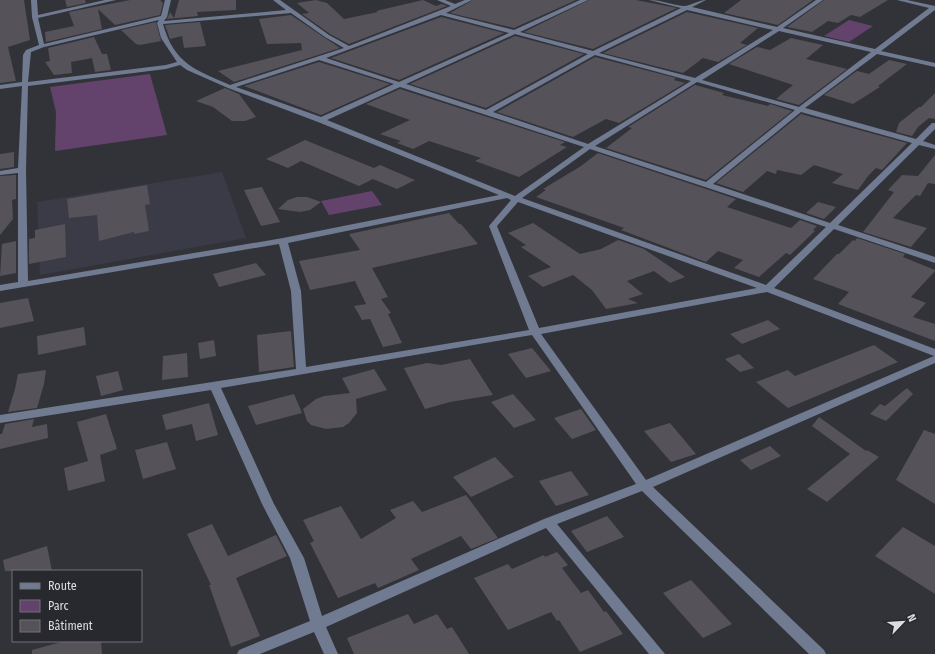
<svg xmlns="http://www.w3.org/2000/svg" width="935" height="654" font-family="'Fira Sans Condensed',sans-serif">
<rect width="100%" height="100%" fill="#323339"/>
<!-- built -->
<path fill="#3a3b47" d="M222,172L246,238L40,275L37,202Z"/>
<!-- green -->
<path fill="#63436b" d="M849,20L873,26L849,42L824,36Z
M150,74L167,135L55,151L56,112L50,87Z
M372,191L382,205L329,215L321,201Z"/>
<!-- building -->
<path fill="#555259" d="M0,0H24L30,40L8,47L16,81L0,83Z
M65,0H85L86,3L67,7Z
M130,0H160L163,3L160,15L115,25L98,9L102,29L46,42L45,32L74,26L69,12Z
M179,0H236V10L197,12L198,16L167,19L170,12L174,18Z
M316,0L327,3L344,19L378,12L376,11L423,0L436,6L442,4L447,6L349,44L330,34L302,14L309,13L297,3Z
M473,0H576L514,28L450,13Z
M589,0H636L677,8L593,49L524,32Z
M741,0H813L778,25L724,13Z
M824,0H888L860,17L851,15L838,23L828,21L812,32L787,27Z
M687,12L758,28L740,43L747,45L718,62L703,58L683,73L603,53Z
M291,15L340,48L234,82L218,71L302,50L301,43L267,44L259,19Z
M441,17L504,33L399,80L331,58Z
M156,22L161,41L140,45L136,44L121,30Z
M200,22L206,46L184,48L182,36L170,39L165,25Z
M515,36L584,54L486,108L410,84Z
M94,37L102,54H107L111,70L95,72L92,58L71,62L72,73L54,75L45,62L50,61L48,48Z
M791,38L823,45L806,59L847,69L799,105L776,99L793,85L729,64L757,47L770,50Z
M595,57L676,78L674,80L685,83L619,123L606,119L573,137L497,112Z
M889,60L907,64L878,86L880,87L853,104L824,95L857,71L869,74Z
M319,62L390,84L321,115L244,86Z
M695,85L724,93L722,95L768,106L770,104L792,111L706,180L606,148L632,128L628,127Z
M225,88L239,94L256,117L245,121H232L213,107L196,101Z
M400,89L565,142L560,145L567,147L519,177L475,161L481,158L429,141L413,149L397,143L401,141L380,134L410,120L366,104Z
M935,93V119L929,118L918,127L912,136L896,132L899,123L919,107H921Z
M801,114L907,143L882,170L876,168L868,176L858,190L832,183L843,174L814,165L801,175L777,170L776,174L767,171L743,192L716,183Z
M305,140L374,168L380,165L415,180L397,189L373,179L359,186L301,161L288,168L266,159Z
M14,152V167L0,169V154Z
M598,153L736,199L727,207L791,228L800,220L817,226L813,230L815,231L790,255L786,253L759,277L734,268L743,260L718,251L706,262L621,230L624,228L536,197L546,190L543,189L581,166Z
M935,155V184L928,183L920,196L916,195L893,218L927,228L911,247L863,232L894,192L888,190L902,175L918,176Z
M16,175V199L12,200L13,219L0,235V176Z
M147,185L150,204L145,205L149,231L134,234V232L99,241L97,215L69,218L67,199Z
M262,187L268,199L280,222L261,226L244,190Z
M297,197H307L321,202L310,210L300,212L278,209L288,200Z
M818,202L836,207L824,219L806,213Z
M449,213L459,224H461L478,244L372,268L388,297L381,299L391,313L388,314L402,343L383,347L370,319L362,320L354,306L366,304L355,281L310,290L299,261L360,250L349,234Z
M533,223L580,254L601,249L618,240L644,249L685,277L670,283L654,271L627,281L643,294L628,299L638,303L606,309L592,290L573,275L543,287L528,276L551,267L521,247L526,245L508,233Z
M65,224L66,257L29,264V239L35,238V230Z
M857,238L905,254L903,257L935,270V271L911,297L926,303L913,317L935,324V341L838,304L849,292L813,279L837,254H839L853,240L855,241Z
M16,241V273L0,276L2,244Z
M256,263L266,275L219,287L213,274Z
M28,298L34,321L0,328V303Z
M768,320L780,329L742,344L730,334Z
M84,327L86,345L38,355L37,336Z
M291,331L294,367L259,372L257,335Z
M214,340L216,356L200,359L198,343Z
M874,345L898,362L788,408L756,382L788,370L795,376Z
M532,348L551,371L526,378L508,354Z
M187,353L188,377L162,380L163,356Z
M739,354L754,368L740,372L725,359Z
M470,359L493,395L450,402L425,409L404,368L427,363L441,365Z
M374,369L387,390L356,399L357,413L349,423L343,427L326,429L311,425L307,421L303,409L316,399L324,396L350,393L342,378Z
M46,370L44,384L37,408L8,412L15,389L18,374Z
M118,371L123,390L101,396L96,376Z
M907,388L913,394L886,421L870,414L880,404L885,406Z
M294,394L302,413L256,425L248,406Z
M513,394L536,420L514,428L491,402Z
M209,403L218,435L196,441L192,424L166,430L162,415Z
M581,409L596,430L572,439L554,418Z
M106,414L117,449L100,455L105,481L68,491L64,468L88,461L77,422Z
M819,417L866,451L867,450L879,457L827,502L807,489L850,454L812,426Z
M34,419L32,427L47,424L48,438L0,449V434H2L5,424Z
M670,423L696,454L671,462L644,431Z
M924,430L935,434V504L896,480Z
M167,442L176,469L143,479L135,450Z
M770,446L781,456L751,470L740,460Z
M495,457L514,477L471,497L453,477Z
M571,471L589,495L556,506L539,481Z
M466,495L498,538L471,549L461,536L411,559L419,570L378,588L375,583L338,598L310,543L314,541L303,520L341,506L361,539L396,518L390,510L413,501L422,512Z
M607,516L624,537L587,552L571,531Z
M212,524L228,556L276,535L287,556L236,578L260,636L231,647L209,585H211L187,534Z
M903,527L935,546V594L875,556Z
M47,546L52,571H5L3,560Z
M557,552L568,565L562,568L581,593L588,590L604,612L606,611L623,634L580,652L559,620L557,621L551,612L508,630L474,578L508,564L512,569L544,555L545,557Z
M691,580L732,624L703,638L663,593Z
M408,614L414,624L437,614L447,629L452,627L469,654H354L347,638Z
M65,641H101L102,654H32V650Z"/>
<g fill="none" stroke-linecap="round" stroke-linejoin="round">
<!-- minor -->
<path fill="#707b91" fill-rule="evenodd" d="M31,0H37L38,15L105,0H116L38,18L44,44L161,16L165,0H171L167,17L164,21L286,10L273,0H280L329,35L349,46L451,6L437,0H445L455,4L465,0H472L446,13L514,30L580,0H588L520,32L593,51L681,8L649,0C662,0 672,5 684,6C691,6 698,0 706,0L692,7L777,27L816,0H823L783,28L875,49L929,8L897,0H907L935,6V10L881,51L935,63V67L877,54L805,108L916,139L932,123H935V129L923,141L935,145V149L919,145L838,225L935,257V263L834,229L774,288L935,349V363L653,487L824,650L826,654H809L642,491L557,524L665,654H649L546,528L326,627L338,654H324L314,632L260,654H237L239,650L310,621L290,558L262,504L211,390L0,423V415L296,369L291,291L279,244L0,291V285L18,282V173L0,175V171L18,168L22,86L0,89V85L22,82L23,55L26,50L39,45L32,17ZM687,10L773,30L695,78L599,53ZM291,13L325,37L344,48L230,85C196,70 174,64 163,24ZM441,15L509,33L399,82L326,58ZM159,20L157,23L161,38L177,62L166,65L28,82L31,52L44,47ZM779,31L871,52L799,107L702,80ZM515,34L588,54L486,110L406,84ZM595,55L691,81L588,144L493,112ZM319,60L394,84L321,117L236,87ZM180,65L187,70L228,88L318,122L499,195L283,238L28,281L26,170L28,86L166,69ZM697,82L795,110L706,182L595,146ZM400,87L584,147L515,196L327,120ZM801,112L912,143L830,223L713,184ZM590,149L826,227L766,285L522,198ZM507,198L511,200L489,226L529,330L306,367L301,291L288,243ZM518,202L757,288L539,328L497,226ZM767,292L934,356L646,480L541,334ZM532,335L636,484L544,519L322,616L304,558L274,504L221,388Z"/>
</g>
<!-- legend -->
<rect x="12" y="570" width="130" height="72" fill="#28292f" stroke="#707176"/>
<rect x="20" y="583" width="20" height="6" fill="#707b91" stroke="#707176"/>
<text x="48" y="590" font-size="12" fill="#dddde1">Route</text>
<rect x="20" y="600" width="20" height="12" fill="#63436b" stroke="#707176"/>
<text x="48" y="610" font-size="12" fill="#dddde1">Parc</text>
<rect x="20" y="620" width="20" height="12" fill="#555259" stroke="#707176"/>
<text x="48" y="630" font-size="12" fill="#dddde1">Bâtiment</text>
<!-- north arrow -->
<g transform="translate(903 622) rotate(65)" stroke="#28292f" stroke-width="3" paint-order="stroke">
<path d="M0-3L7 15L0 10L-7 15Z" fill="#dddde1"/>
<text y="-6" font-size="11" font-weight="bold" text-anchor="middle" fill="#dddde1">N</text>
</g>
</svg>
